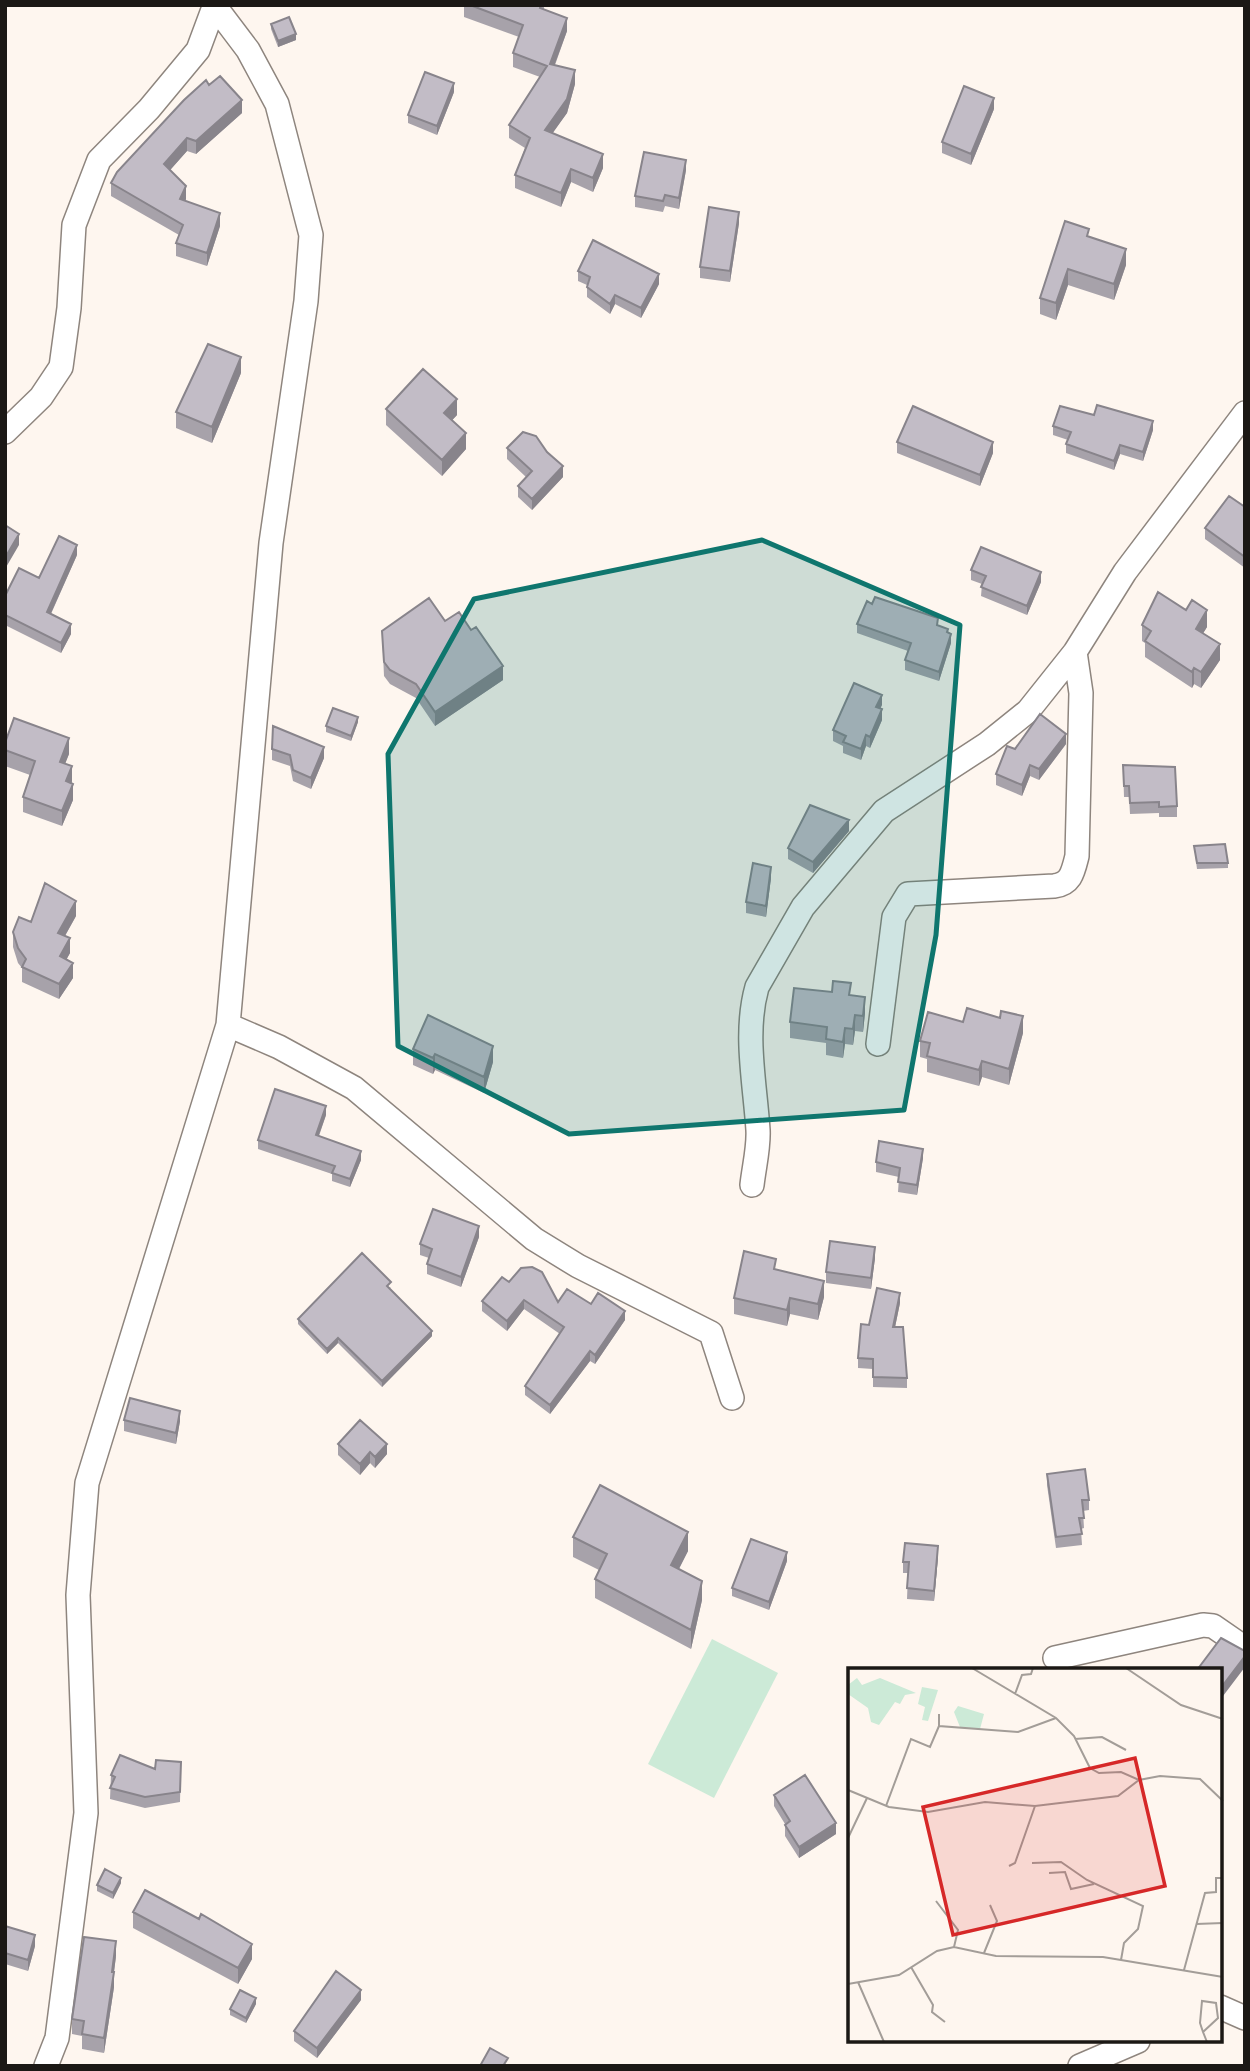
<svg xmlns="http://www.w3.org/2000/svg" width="1250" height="2071" font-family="Jost,sans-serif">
<rect width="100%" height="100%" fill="#fef6ef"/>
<!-- green -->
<path fill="#ccead7" d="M712,1639L778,1673L714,1798L648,1764Z"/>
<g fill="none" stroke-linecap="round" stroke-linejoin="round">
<!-- street casing -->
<g stroke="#8e857e" stroke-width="26">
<path id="street" d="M5,432L41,397L61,367L69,308L74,225L99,160L149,109L198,50L214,7
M228,1025L279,1047L354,1088L534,1239L578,1266L711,1333L732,1398
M878,1044L894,917L908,894L1054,886C1071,884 1073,872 1077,856L1081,693L1075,652
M752,1185C754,1167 759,1147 758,1130C755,1083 744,1033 757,987L803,907L884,811L987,744L1028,711L1075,652L1125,572L1245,413
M1055,1658L1203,1625L1213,1626L1245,1648
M1220,2007L1245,2018
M46,2066L57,2038L86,1813L78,1595L87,1483L228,1025L271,543L306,301L311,235L277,104L248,50L214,5
M1080,2066L1138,2041"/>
</g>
<!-- street -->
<use href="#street" stroke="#fff" stroke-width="23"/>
</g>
<!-- wall -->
<path fill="#a7a2aa" d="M464,5H544V9L567,31L555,65L575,84L567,113L552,133L603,168L593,192L571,182L561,207L515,188V175L525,148L509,138V125L540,77L513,67V53L519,37L464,17Z
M271,24L296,40L278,47L271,29Z
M209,85L242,113L196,154L187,151L170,170L186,199L185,201L220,226L207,266L176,256V243L179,235L111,196V183Z
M454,92L437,135L408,123V115Z
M994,109L971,165L942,153V142Z
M686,170L679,209L665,206L663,212L635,207V196Z
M739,223L730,282L700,278V267Z
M1089,237L1126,265L1114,300L1068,285L1056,320L1040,314V298Z
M578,271L659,284L641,318L615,304L610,314L587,297V285L578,281Z
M241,373L212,443L176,428V412Z
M386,409L457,415L452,420L466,449L442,476L386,425Z
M1053,426L1153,430L1143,461L1120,454L1114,470L1066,453V444L1068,440L1053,435Z
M897,442L993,453L980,486L897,453Z
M507,448L563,477L532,510L518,497V486L526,477L507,459Z
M1245,507V568L1205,539V528Z
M77,555L51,614L71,634L61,653L5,625V596Z
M971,570L1041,582L1027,615L981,596L982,584L971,580Z
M872,604L938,625L948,633L951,643L939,681L905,670V660L908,651L857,633V624Z
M445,621L503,680L435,726L416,698L390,684L384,676L382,631Z
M1142,625L1207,627L1203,633L1220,660L1201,688L1194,684L1192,688L1145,657V643L1142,641Z
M882,705L880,708L882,720L870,748L866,746L861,760L843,753V746L833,741V730Z
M358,722L351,741L326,732V726Z
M5,743L69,754L65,763L72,781L73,800L62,826L23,812V797L30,775L5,766Z
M1066,744L1039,780L1030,776L1022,796L996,785V774L1015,749Z
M272,749L324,758L311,789L293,781L290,766L272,760Z
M1123,765L1177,806V817H1159V813L1130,814L1129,797H1124Z
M849,831L813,873L788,859V848Z
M1194,846L1228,863V868L1197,869Z
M771,878L766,917L746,913V902Z
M76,916L65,936L70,953L66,960L73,978L59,999L22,982V968L18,963L13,947V932L31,922Z
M851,995L865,1013L863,1032L855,1031L853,1045L845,1044L843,1058L826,1055V1043L790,1038V1022Z
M963,1022L1023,1033L1009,1085L982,1077L979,1086L927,1072V1059L920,1057V1041Z
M413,1049L493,1062L484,1093L435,1070L433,1074L413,1065Z
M326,1115L319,1136L361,1160L350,1187L332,1181V1174L258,1149V1140Z
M923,1158L917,1195L898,1192L899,1177L876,1172V1162Z
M479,1237L461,1287L427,1274V1264L429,1258L420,1255V1244Z
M875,1258L871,1289L826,1283V1272Z
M776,1270L824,1297L818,1320L790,1314L787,1326L734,1314V1298Z
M509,1282L558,1302L591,1304L625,1320L595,1364L590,1361L550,1414L525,1395V1386L560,1334L524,1309L507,1331L482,1311V1301Z
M391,1287L389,1289L432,1336L382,1387L338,1343L327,1354L298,1324V1319Z
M900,1303L895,1327L907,1378V1388L873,1387V1369L858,1368V1358L869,1325Z
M124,1420L180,1421L176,1444L124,1431Z
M338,1444L387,1454L375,1468L370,1463L360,1475L338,1455Z
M1047,1474L1089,1500V1510L1083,1511L1084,1528L1081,1529L1082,1545L1056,1548L1047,1485Z
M573,1537L688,1551L679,1569L702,1600L691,1649L595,1598V1579L599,1570L573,1557Z
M938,1557L934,1601L907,1599L908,1573H903V1562Z
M787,1561L769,1610L732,1596V1588Z
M181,1762L180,1802L145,1808L110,1799L111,1775L155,1769Z
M774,1795L836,1834L799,1858L785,1836V1824L774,1806Z
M121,1883L113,1899L97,1891V1885Z
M133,1912L252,1959L238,1984L133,1928Z
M5,1926L35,1946L28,1971L5,1964Z
M116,1956L114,1972V1987L104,2053L82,2049V2036L72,2034V2019Z
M1245,1969V1983L1243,1982V1971Z
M361,2000L317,2058L294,2041V2031Z
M256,2004L246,2023L230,2015V2009Z"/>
<!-- shaded-wall -->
<path fill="#88848b" d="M567,18V31L550,77V64Z
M296,34V40L278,47V41Z
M575,70V84L567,113L545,144V130Z
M454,83V92L437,135V126Z
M994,98V109L971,165V154Z
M242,100V113L196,154V141Z
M187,138V151L164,177V164Z
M603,154V168L593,192V178Z
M686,160V170L679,209V198Z
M571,169V182L561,207V193Z
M186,186V199L180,212V199Z
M739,212V223L730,282V271Z
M220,213V226L207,266V253Z
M1126,249V265L1114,300V284Z
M1068,269V285L1056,320V303Z
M659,274V284L641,318V308Z
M615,295V304L610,314V304Z
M241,357V373L212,443V427Z
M457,399V415L444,429V413Z
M1153,421V430L1143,461V452Z
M466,433V449L442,476V460Z
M993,442V453L980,486V475Z
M1120,445V454L1114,470V461Z
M563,466V477L532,510V499Z
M19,534V545L5,569V558Z
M77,545V555L47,622V612Z
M1041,572V582L1027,615V606Z
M1207,610V627L1196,645V629Z
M71,624V634L61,653V643Z
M951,634V643L939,681V672Z
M1220,644V660L1201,688V672Z
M503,666V680L435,726V712Z
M1194,668V684L1192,688V672Z
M882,695V705L876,718V707Z
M882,709V720L870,748V737Z
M358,717V722L351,741V736Z
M1066,734V744L1039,780V769Z
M866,735V746L861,760V749Z
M69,738V754L60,777V762Z
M324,747V758L311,789V778Z
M1030,765V776L1022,796V785Z
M72,766V781L66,797V781Z
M73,784V800L62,826V811Z
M849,820V831L813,873V862Z
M771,867V878L766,917V906Z
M76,901V916L58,948V933Z
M70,938V953L60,971V956Z
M73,963V978L59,999V984Z
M865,997V1013L863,1032V1016Z
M855,1015V1031L853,1045V1029Z
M1023,1016V1033L1009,1085V1069Z
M845,1028V1044L843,1058V1042Z
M493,1046V1062L484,1093V1077Z
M435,1054V1070L433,1074V1058Z
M982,1061V1077L979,1086V1070Z
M326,1106V1115L316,1143V1135Z
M923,1149V1158L917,1195V1185Z
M361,1151V1160L350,1187V1179Z
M479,1226V1237L461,1287V1277Z
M875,1247V1258L871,1289V1278Z
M824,1281V1297L818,1320V1304Z
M900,1293V1303L893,1337V1327Z
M790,1298V1314L787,1326V1310Z
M524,1300V1309L507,1331V1321Z
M625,1311V1320L595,1364V1355Z
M432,1331V1336L382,1387V1381Z
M338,1338V1343L327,1354V1349Z
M590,1351V1361L550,1414V1405Z
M180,1411V1421L176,1444V1433Z
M387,1444V1454L375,1468V1457Z
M370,1452V1463L360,1475V1464Z
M688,1532V1551L671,1584V1565Z
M938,1546V1557L934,1601V1591Z
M787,1552V1561L769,1610V1602Z
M702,1581V1600L691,1649V1630Z
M1245,1656V1667L1220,1700V1689Z
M836,1823V1834L799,1858V1847Z
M121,1878V1883L113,1899V1893Z
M35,1935V1946L28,1971V1960Z
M116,1941V1956L112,1987V1972Z
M252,1944V1959L238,1984V1968Z
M114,1972V1987L104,2053V2038Z
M361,1990V2000L317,2058V2048Z
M256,1998V2004L246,2023V2018Z"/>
<!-- building -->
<path fill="#c2bcc6" stroke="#88848b" stroke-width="2" d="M470,5H541L540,8L567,18L550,64L575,70L567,99L545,130L603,154L593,178L571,169L561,193L515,175L530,138L509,125L547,66L513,53L523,25Z
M289,17L296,34L278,41L271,24Z
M425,72L454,83L437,126L408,115Z
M220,76L242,100L196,141L187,138L164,164L186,186L180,199L220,213L207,253L176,243L183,225L111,183L117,172L184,100L206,80L209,85Z
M964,86L994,98L971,154L942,142Z
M644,152L686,160L679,198L665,195L663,201L635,196Z
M709,207L739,212L730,271L700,267Z
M1065,221L1089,229L1087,236L1126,249L1114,284L1068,269L1056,303L1040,298Z
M593,240L659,274L641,308L615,295L610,304L587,287L590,277L578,271Z
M208,344L241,357L212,427L176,412Z
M423,369L457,399L444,413L466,433L442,460L386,409Z
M1097,405L1153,421L1143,452L1120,445L1114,461L1066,444L1071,432L1053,426L1060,406L1094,415Z
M913,406L993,442L980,475L897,442Z
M523,432L536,436L547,452L563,466L532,499L518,486L532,471L507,448Z
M1229,496L1245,507V557L1205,528Z
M5,525L19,534L5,558Z
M59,536L77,545L47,612L71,624L61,643L5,615V596L19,568L39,578Z
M981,547L1041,572L1027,606L981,587L986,576L971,570Z
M1158,592L1186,610L1192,600L1207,610L1196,629L1220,644L1201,672L1194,668L1192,672L1145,641L1151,631L1142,625Z
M875,597L938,618L937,625L948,629L947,632L951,634L939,672L905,660L911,643L857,624L867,601L872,604Z
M429,598L445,621L459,612L471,630L476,627L503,666L435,712L416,684L390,670L384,662L382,631Z
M854,683L882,695L876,707L882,709L870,737L866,735L861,749L843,742L846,736L833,730Z
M333,708L358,717L351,736L326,726Z
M1040,714L1066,734L1039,769L1030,765L1022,785L996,774L1007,746L1015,749Z
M14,718L69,738L60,762L72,766L66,781L73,784L62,811L23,797L35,761L5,750V743Z
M273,726L324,747L311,778L293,770L290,755L272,749Z
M1123,765L1175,767L1177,806L1159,807V802L1130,803L1129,786H1124Z
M810,805L849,820L813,862L788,848Z
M1225,844L1228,863H1197L1194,846Z
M753,863L771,867L766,906L746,902Z
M45,883L76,901L58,933L70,938L60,956L73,963L59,984L22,967L26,959L18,948L13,932L19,917L31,922Z
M833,981L851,983L849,995L865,997L863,1016L855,1015L853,1029L845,1028L843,1042L826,1039L827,1027L790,1022L794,988L832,992Z
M967,1008L1000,1018L1001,1011L1023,1016L1009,1069L982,1061L979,1070L927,1056L930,1043L920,1041L928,1012L963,1022Z
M428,1015L493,1046L484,1077L435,1054L433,1058L413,1049Z
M275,1089L326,1106L316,1135L361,1151L350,1179L332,1173L335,1166L258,1140Z
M879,1141L923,1149L917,1185L898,1182L900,1168L876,1162Z
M433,1209L479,1226L461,1277L427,1264L432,1249L420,1244Z
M830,1241L875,1247L871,1278L826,1272Z
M744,1251L776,1259L774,1269L824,1281L818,1304L790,1298L787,1310L734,1298Z
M362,1253L391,1282L387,1286L432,1331L382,1381L338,1338L327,1349L298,1319Z
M532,1267L542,1272L558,1302L567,1289L591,1304L598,1293L625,1311L595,1355L590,1351L550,1405L525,1386L564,1327L524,1300L507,1321L482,1301L502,1277L509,1282L521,1268Z
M877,1288L900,1293L893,1327H903L907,1378L873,1377V1359L858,1358L861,1324L869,1325Z
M130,1398L180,1411L176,1433L124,1420Z
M360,1420L387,1444L375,1457L370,1452L360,1464L338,1444Z
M1085,1469L1089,1500H1082L1084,1518H1079L1082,1534L1056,1537L1047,1474Z
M600,1485L688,1532L671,1565L702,1581L691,1630L595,1579L607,1554L573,1537Z
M751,1539L787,1552L769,1602L732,1588Z
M905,1543L938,1546L934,1591L907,1588L909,1562H903Z
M1221,1638L1245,1651V1656L1220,1689V1670H1197Z
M120,1755L155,1769L156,1760L181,1762L180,1792L145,1797L110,1788L115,1777L111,1775Z
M805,1775L836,1823L799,1847L785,1825L790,1821L774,1795Z
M105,1869L121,1878L113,1893L97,1885Z
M145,1890L199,1919L201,1914L252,1944L238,1968L133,1912Z
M5,1926L35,1935L28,1960L5,1953Z
M84,1937L116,1941L112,1972H114L104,2038L82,2034L84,2021L72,2019Z
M336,1971L361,1990L317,2048L294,2031Z
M240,1990L256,1998L246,2018L230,2009Z
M490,2048L508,2058L503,2066H480Z"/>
<!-- marked area -->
<path fill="#0f766e" fill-opacity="0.2" stroke="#0f766e" stroke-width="5" stroke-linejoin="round" d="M762,540L960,625L936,935L904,1110L569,1134L398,1046L388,754L474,599Z"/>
<!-- overview -->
<g transform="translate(848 1668)">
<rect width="374" height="374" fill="#fef6ef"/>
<path d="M9,10L14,17L32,10L68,25L57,27L52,36L47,34L31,57L23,54L20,40L0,26V17ZM74,19L90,22L80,53L74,52L77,39L70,36ZM110,38L136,46L132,61L112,59L106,44Z" fill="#ccead7"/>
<path fill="none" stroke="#a39d98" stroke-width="2" d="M124,0L208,50L226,68L242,100L251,105L273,104L291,112M278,0L333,37L375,51M167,26L174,7L183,6L185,0M91,46V58L170,64L208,50M227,71L254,69L278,82M0,122L41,139L80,144L137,134L187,138L270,128L291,112L312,108L352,111L375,133M38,138L63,71L82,79L91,58M0,170L19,130M184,195L213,194L239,212L295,238L290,261L276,275L273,292M161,198L167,195L187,138M201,205L217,204L223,221L246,216M88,233L110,262L106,279M348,256L375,255M136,285L149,253L142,237M63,299L85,337L84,344L97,354M336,302L357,225L368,224V210H375M10,314L36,374M0,316L51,307L89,283L106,279L148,288L255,289L375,309M355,364L370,350L368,335L354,333L352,355L355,364L359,374"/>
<path fill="#d62828" fill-opacity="0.15" stroke="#d62828" stroke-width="3.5" d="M287,90L317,218L105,267L75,139Z"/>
<rect width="374" height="374" fill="none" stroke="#1b1815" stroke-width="3.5"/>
</g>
<!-- border -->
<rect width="1250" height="2071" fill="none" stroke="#1b1815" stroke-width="14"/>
</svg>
